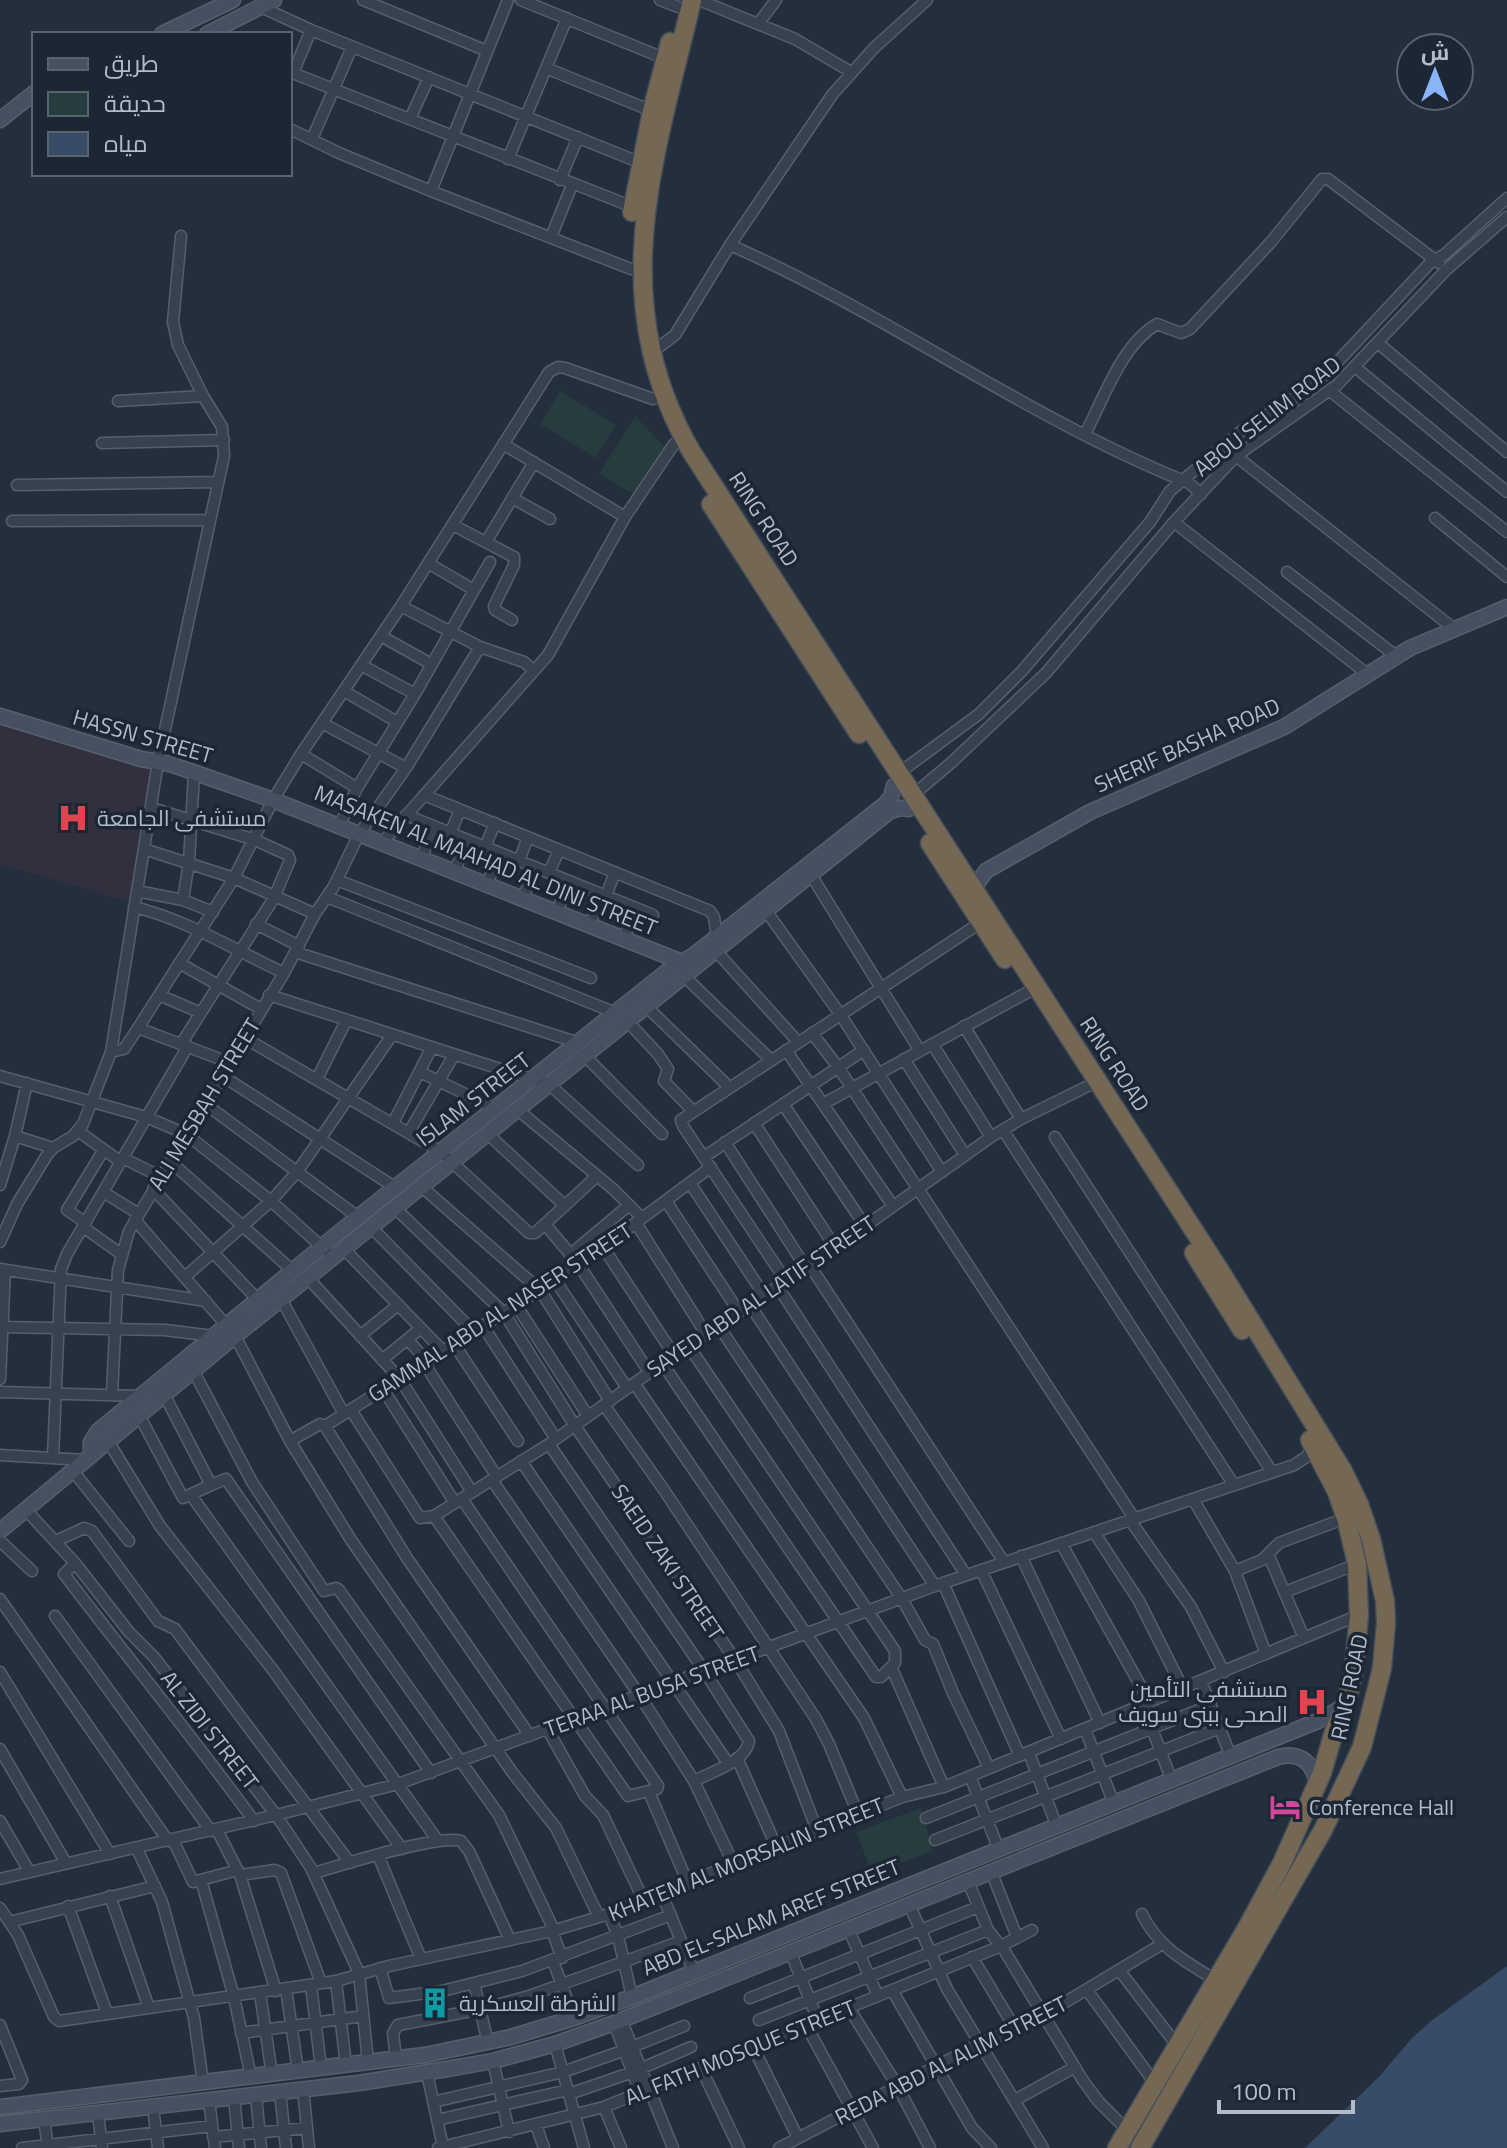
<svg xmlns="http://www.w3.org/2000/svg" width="1507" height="2148" font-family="'Titillium Web',Cairo,sans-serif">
<rect width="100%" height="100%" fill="#242f3e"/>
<!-- medical -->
<path fill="#32303f" d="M0,723L154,771L130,902L0,864Z"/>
<!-- green -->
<path fill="#263c3f" d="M560,391L616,425L596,458L540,424Z
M635,416L665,447L636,496L599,474Z
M921,1808L933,1851L872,1873L856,1832Z"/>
<!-- water -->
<path fill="#394c67" d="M1507,1966V2148H1305L1379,2077L1412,2038L1431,2021Z"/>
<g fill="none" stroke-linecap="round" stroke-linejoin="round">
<!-- street casing -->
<g stroke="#565f6c" stroke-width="13">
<path id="street" d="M363,0L487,51
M521,0L666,59
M660,0L678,7
M699,0L795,39L851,72
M261,7L311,30L641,163
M758,24L776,0
M546,68L652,111
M290,72L633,207
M293,73L311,30
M410,119L429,77
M290,129L339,153L431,191L631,269
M312,139L352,47
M508,159L567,18
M560,180L578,137
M431,191L508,0
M181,236L173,322L178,345L203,396
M551,237L572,185
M730,245C888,314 1029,419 1189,483L1201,494
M1378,343L1507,452
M650,347H659L675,335L730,245L832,95L874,48L927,0
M1355,367L1507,492
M1330,391L1507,532
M1085,434C1103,400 1122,344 1157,324L1181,333L1190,329L1271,242L1322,179H1328L1439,263
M102,443L224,440
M503,444L625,517
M1236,456L1453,628
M17,485L218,482
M512,498L550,519
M1435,518L1507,577
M12,521L209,520
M1174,522L1366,673
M453,525L514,557V565L494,606L495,610L512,620
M486,542L534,462
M428,563L474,590
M1287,572L1396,656
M401,606L480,647L524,662L534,671
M381,636L431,664
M361,665L415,694
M344,691L397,722
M322,723L406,768
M301,754L357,788
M899,773L979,714L1022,671L1150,522L1170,491L1245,428L1290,401L1329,371L1430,263L1445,254L1507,198
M424,795L710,911L714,917L717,937
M913,795L952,762L1046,673L1174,522L1236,456L1337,385L1446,270L1507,217
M152,808L255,840L288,855L290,860L274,898L181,1044
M406,815L653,915
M339,826L357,788L415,694L490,562
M450,834L460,810
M382,843L548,655L625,517L674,444
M485,847L495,823
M144,849L234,878L315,914
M421,859L434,827
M519,861L528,837
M455,871L467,840
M549,873L559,850
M811,875L920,1051
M337,880L591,978
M487,884L500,853
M137,891L183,900L213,912
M606,896L615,872
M327,897L616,1013
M523,898L535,867
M183,900L189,862L194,773
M134,907C188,920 234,950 284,973
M557,911L570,881
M767,912L840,1014L942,1172
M256,924L299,946
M590,924L602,894
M624,938L636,908
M716,951L798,1042
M295,952L579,1043
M179,963L261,1009
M685,977L771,1060
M159,995L201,1013
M269,995L550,1085L638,1165
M647,1007L729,1087
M628,1022L658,1054L668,1069L664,1081L693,1111
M964,1026L1021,1119
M138,1028L228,1062
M812,1033L838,1067L1134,1518
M243,1037L441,1152L529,1233H535L597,1176
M933,1045L991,1137
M786,1050L893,1206
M111,1052L124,1049L138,1028L234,878L273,800L301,754L401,606L549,372L558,367L565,368L653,399
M585,1056L662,1134
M904,1059L965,1155
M420,1072L496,1109
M221,1075L396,1188
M0,1076L146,1117L186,1134L271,1201L333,1257
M317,1079L346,1021
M204,1103L358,1217
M783,1104L865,1226
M823,1104L1028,992
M518,1110L613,1189L642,1218
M393,1123L432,1047
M754,1123L835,1247
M1003,1130L1234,1485
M78,1131L121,1162
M409,1132L454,1055
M488,1134L565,1206
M15,1136L53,1148
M1055,1137L1272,1472
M725,1142L806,1268
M704,1157L864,1050
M123,1158L161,1177
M170,1161L293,1271
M690,1183L764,1295
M0,1185L15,1136L27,1083
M422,1187L540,1290L610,1401
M153,1189L258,1300
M103,1192L139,1214
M666,1201L739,1312
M395,1208L504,1313L575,1426L736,1661L779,1731L817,1830
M135,1220L226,1325
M86,1223L67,1210L103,1151
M636,1223L706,1334
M545,1224L579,1265L649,1372
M83,1227L121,1254
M371,1227L474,1332
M0,1242L17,1204L47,1155L53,1148L73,1136L83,1124L111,1052L158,762L224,456L222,427L203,396L118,401
M603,1247L674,1355
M344,1249L443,1351
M571,1254L629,1205
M809,1264L1004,1562
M0,1269L206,1301
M186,1276L271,1201L297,1172L392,1035
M308,1278L400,1379L472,1492
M555,1280L627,1388
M786,1281L683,1126L681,1120L980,923
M778,1287L966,1575
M281,1299L344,1414
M516,1305L588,1416
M750,1305L935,1586
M718,1325L902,1599L925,1640L933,1644L953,1693L989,1768
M483,1326L556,1439
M0,1327L165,1330L213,1336
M235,1336L290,1441L351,1540L512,1772L556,1828L599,1917
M360,1336L398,1305
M408,1340L427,1361
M454,1344L518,1441
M382,1360L421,1328
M424,1363L497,1477
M662,1363L876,1677H881L895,1663V1651L688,1345
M193,1370L252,1482L324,1591L336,1588L339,1590L499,1815L554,1930
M0,1379L5,1270
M634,1383L864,1718L902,1797
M383,1389L455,1503
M0,1392L139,1396
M112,1394L118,1270L129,1231L284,973L315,914L334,886L359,834L406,768L480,647
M604,1405L664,1490L816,1719L829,1744L858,1814
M351,1410L420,1518L434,1516L549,1444L674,1355L806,1268L991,1137L1021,1119L1092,1084
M139,1415L183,1498L211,1485L164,1394
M325,1426L407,1558L530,1736
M108,1441L160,1526L273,1670L402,1849
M290,1441L320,1424L325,1426L579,1265L711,1167
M549,1444L705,1672L749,1741C746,1762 711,1772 694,1781
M0,1455L85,1460
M53,1457L61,1269L67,1254L188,1046
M521,1461L728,1763
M73,1471L129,1541
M492,1480L640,1696L694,1781L733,1863
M211,1485L226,1479L431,1773
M191,1495L438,1841
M1193,1499L1235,1571L1266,1654
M26,1510L75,1563L129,1632L154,1657L276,1815L311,1868L359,1973L368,2062
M434,1516L628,1796L657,1789L658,1786L462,1499
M1130,1520L1191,1607L1224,1672
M1094,1532L1139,1601L1183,1689
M0,1541L32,1571
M56,1541L84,1528L92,1531L158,1621L175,1629L350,1863
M1061,1543L1149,1701L1146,1713L1172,1781
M1268,1554L1304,1638
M1021,1556L1100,1723
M75,1563L64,1574C127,1657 193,1737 254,1821
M981,1570L1061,1739
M1235,1571L1262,1560L1279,1543L1346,1518
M943,1583L1020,1756
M1285,1592L1357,1564
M0,1599L168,1841
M55,1616L211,1831
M892,1669L944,1787
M0,1672L110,1854
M1201,1681L1231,1757
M1085,1729L1114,1804
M548,1730L585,1796L603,1815L643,1899
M0,1749L66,1863
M1029,1753L1057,1827
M737,1758L776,1846
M970,1776L999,1850
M649,1792L687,1881
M926,1818L1211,1705
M0,1821L29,1871
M217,1830L240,1875L276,1991
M173,1840L193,1882L238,1870
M935,1840L1220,1728
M137,1849L162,1902L194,2018L203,2083
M378,1855L421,1959
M991,1871L1017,1937
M314,1873C342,1865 438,1834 461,1841L469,1851L510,1940
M240,1875L275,1870L281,1873L321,1983
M0,1879L276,1815L398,1784L943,1583L1294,1465L1306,1457L1314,1446
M201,1880L234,1997L251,2077
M968,1881L988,1930L1004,1950L1082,2079L1098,2101L1127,2130
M661,1892L694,1972
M110,1896L149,2008
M909,1904L947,1989L1043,2148
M68,1906L107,2013
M0,1908L18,1935L54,2017L59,2021L336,1981L389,1966L552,1931L609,1914L902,1797L944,1787L1359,1615
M609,1914L618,1936L632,1997
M1142,1914C1158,1947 1184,1961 1214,1979
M9,1922L155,1886
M848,1928L878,1996
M552,1931L562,1958
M790,1951L818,2020
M972,1957L1016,2030
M553,1961L574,2018
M380,1968L389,1998L442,1991L522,1971L671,1915
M1119,1970L1176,2044
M336,1981L346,2065
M474,1983L488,2043
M311,1985L321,2068
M286,1989L298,2071
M892,1990L972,2128L991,2148
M1087,1990L1154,2082
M260,1993L272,2075
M750,1998L978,1907
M849,2008L898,2087L930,2148
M621,2019L673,2148
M759,2020L988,1930
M614,2023L636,2082L648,2090
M0,2025L22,2080L19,2084L0,2086
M806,2025L873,2148
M241,2033L363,2016
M555,2044L584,2148
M632,2047L684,2026
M753,2047L798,2138
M396,2059L393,2033L398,2025L481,2009L529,1996L681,1941
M493,2061L509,2132
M701,2068L739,2148
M427,2073L443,2147
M303,2089L309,2148
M280,2092L286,2148
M256,2095L261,2148
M234,2097L239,2148
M209,2100L215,2148
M1015,2100L1075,2067
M433,2102L563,2072L625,2050
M153,2107L158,2148
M604,2107L621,2148
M98,2113L102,2148
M44,2119L48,2148
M437,2120L568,2090L572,2093L633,2072L691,2047
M536,2125L544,2148
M213,2137L307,2128
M22,2148L212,2126
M438,2148L604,2107L1001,1946L1032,1930
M779,2148L981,2043L1024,2027L1162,1944"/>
</g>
<!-- secondary casing -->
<g stroke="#565f6c" stroke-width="17">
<path id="secondary" d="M162,34L233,0
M207,34L274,0
M0,120L34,93
M0,716L141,759L170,764L273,800L687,964
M976,891L978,882L986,871L1090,812L1284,727L1410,648L1507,607
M91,1456V1442L98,1431L358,1217L669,970L694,955L884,805L891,797L894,786
M0,1531L235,1336L890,811L901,808L909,809
M0,2107L425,2055L511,2037L574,2018L632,1997L1318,1721L1344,1706
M0,2124L359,2083L447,2069L493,2061L555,2044L614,2023L1278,1757C1300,1751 1314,1763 1317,1785"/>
</g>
<!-- highway casing -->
<g stroke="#434c59" stroke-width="21">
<path id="highway" d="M692,0C655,158 603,297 691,451L1222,1274L1343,1471L1359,1504L1371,1539L1385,1601L1386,1623L1382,1668L1362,1747L1323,1830L1140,2148
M632,212L652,111L670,42
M711,504L859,734
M930,843L1005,959
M1194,1253L1242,1330
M1117,2148L1248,1926L1282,1863L1322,1773L1333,1735L1348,1696L1354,1670L1359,1615L1357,1564L1346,1518L1337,1492L1310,1440"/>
</g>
<!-- street -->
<use href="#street" stroke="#38414e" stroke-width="10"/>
<!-- secondary -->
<use href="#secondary" stroke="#465061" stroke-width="14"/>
<!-- highway -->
<use href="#highway" stroke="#746855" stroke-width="18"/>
</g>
<!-- icons -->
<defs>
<g id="hospital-bare" transform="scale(2.4)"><path d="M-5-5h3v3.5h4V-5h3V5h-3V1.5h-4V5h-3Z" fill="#e0444e" stroke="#1d2633" stroke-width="2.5" paint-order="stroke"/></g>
<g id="hotel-bare" transform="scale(2.4)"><path d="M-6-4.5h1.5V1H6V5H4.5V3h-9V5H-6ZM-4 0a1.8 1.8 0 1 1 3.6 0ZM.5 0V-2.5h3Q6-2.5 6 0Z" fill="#d1479c" stroke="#1d2633" stroke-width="2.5" paint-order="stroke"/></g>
<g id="building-bare" transform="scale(2.4)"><path d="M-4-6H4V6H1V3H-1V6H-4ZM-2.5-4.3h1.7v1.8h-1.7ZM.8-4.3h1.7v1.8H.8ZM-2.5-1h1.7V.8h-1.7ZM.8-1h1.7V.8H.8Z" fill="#0f9aa8" stroke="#1d2633" stroke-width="2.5" paint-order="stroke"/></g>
</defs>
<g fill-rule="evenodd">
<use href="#hospital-bare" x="73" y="818"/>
<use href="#hospital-bare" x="1312" y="1702"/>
<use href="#hotel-bare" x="1285" y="1807"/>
<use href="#building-bare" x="435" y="2003"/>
</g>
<g text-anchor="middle" stroke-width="7" stroke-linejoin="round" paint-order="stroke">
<!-- street labels -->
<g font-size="22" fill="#b4bcc9" stroke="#1d2633">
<text transform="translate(1267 416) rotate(-38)" y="8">ABOU SELIM ROAD</text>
<text transform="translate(764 519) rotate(57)" y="8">RING ROAD</text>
<text transform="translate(143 736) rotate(16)" y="8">HASSN STREET</text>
<text transform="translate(1187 745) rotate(-24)" y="8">SHERIF BASHA ROAD</text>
<text transform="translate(486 860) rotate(22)" y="8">MASAKEN AL MAAHAD AL DINI STREET</text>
<text transform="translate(1115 1064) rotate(57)" y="8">RING ROAD</text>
<text transform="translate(473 1099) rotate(-38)" y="8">ISLAM STREET</text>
<text transform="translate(204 1104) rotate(-59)" y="8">ALI MESBAH STREET</text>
<text transform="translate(761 1296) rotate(-34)" y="8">SAYED ABD AL LATIF STREET</text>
<text transform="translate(500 1312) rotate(-33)" y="8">GAMMAL ABD AL NASER STREET</text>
<text transform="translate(668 1562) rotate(56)" y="8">SAEID ZAKI STREET</text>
<text transform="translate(1349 1687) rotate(-78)" y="8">RING ROAD</text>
<text transform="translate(652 1691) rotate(-20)" y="8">TERAA AL BUSA STREET</text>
<text transform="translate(210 1730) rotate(52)" y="8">AL ZIDI STREET</text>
<text transform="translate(746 1859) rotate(-22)" y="8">KHATEM AL MORSALIN STREET</text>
<text transform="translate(771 1917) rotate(-22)" y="8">ABD EL-SALAM AREF STREET</text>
<text transform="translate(740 2052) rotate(-22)" y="8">AL FATH MOSQUE STREET</text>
<text transform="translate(951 2060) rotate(-27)" y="8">REDA ABD AL ALIM STREET</text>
</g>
<!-- poi labels -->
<g font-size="22" fill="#b4bcc9" stroke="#1d2633" text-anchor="start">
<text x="97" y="826">مستشفى الجامعة</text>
<text x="1288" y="1697" text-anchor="end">مستشفى التأمين<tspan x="1288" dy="25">الصحى ببنى سويف</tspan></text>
<text x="1309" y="1815">Conference Hall</text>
<text x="459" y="2011">الشرطة العسكرية</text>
</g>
</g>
<!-- legend -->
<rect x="32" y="32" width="260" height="144" fill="#1d2633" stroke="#59626f" stroke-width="2"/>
<rect x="48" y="58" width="40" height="12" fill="#465061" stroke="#59626f" stroke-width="2"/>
<text x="104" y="72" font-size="24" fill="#b4bcc9">طريق</text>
<rect x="48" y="92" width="40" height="24" fill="#263c3f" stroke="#59626f" stroke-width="2"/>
<text x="104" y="112" font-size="24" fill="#b4bcc9">حديقة</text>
<rect x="48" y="132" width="40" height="24" fill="#394c67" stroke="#59626f" stroke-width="2"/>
<text x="104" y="152" font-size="24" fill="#b4bcc9">مياه</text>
<!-- north arrow -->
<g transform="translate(1435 72)"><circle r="38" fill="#1d2633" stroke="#59626f" stroke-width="2"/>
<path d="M0-6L14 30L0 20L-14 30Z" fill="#8ab4f8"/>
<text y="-12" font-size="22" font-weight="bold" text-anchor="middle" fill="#b4bcc9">ش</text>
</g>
<!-- scale -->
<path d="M1219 2100v12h134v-12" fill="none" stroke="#b4bcc9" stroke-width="4"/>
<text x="1231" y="2100" font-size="24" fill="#b4bcc9" stroke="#1d2633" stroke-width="6" paint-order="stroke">100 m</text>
</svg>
